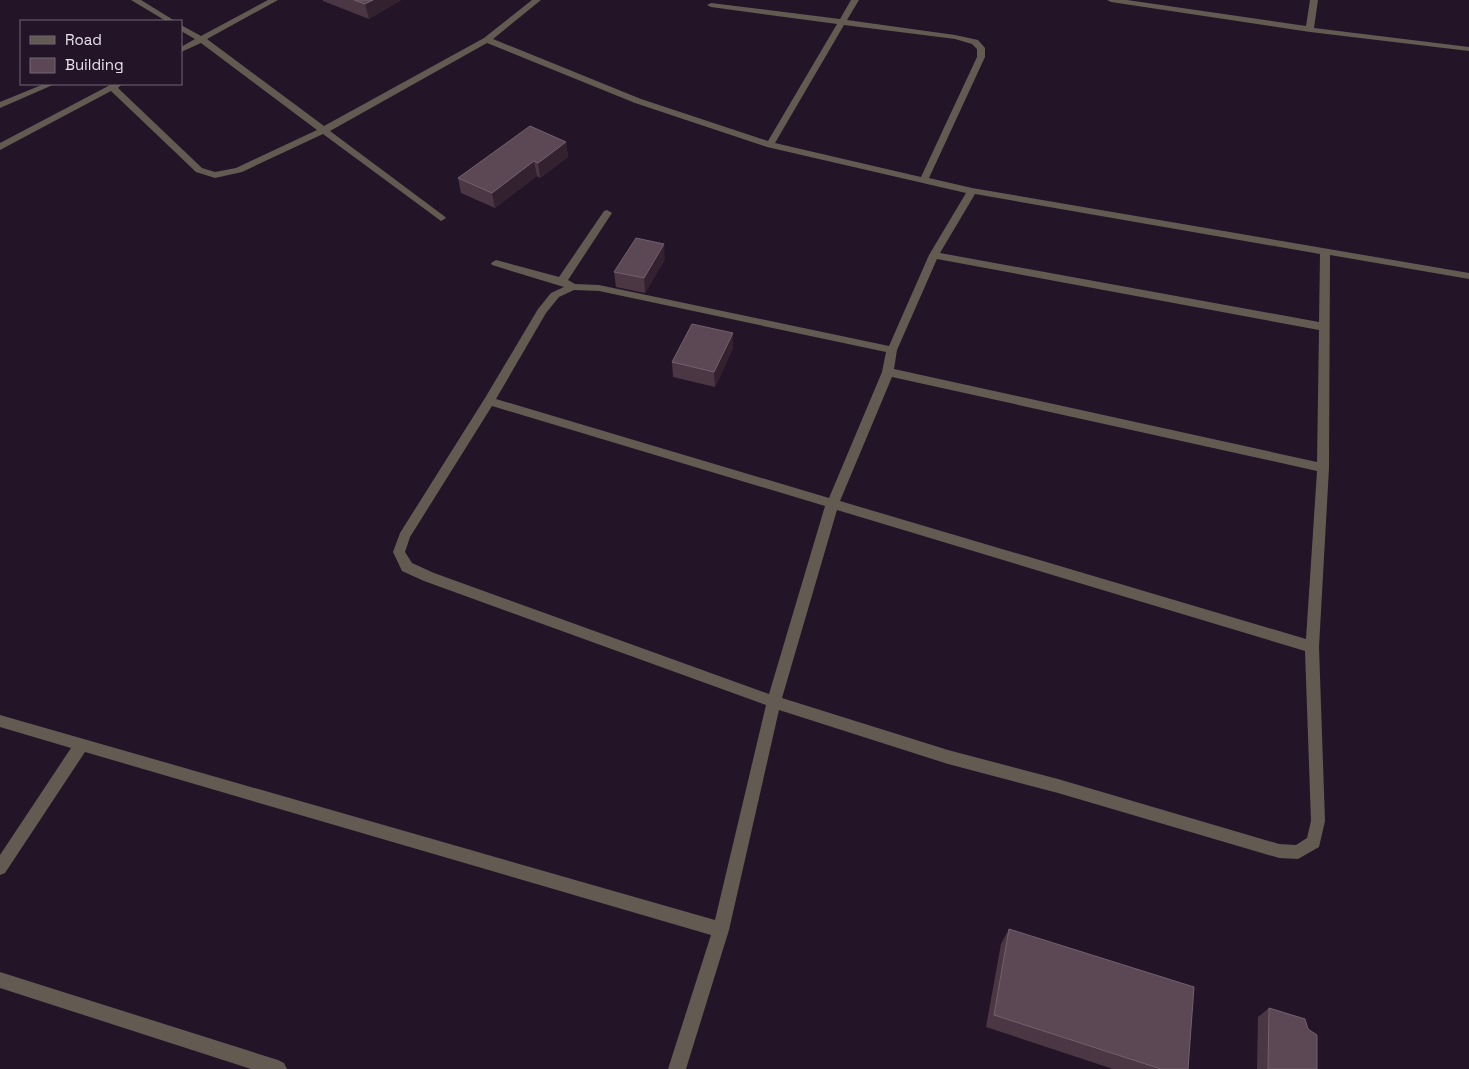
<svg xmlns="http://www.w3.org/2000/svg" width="1469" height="1069" font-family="'Space Grotesk',sans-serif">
<rect width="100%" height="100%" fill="#231527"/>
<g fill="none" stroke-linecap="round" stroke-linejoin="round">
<!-- minor -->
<path fill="#635a52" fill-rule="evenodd" d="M131,0H141L175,21H166Z
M268,0H278L207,39L324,126L484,38L532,0H541L493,39L641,99L768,141L837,24L711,7L707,5L711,3L840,19L851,0H859L847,20L955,35L978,40L985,48V57L929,178L972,188L1469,273V279L1330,255L1329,468L1319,647L1325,821L1319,847L1298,859L1279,858L1058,793L948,764L779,710L729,930L686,1069H668L711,935L85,752L5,873L0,875V855L71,748L0,727V715L715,920L766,705L424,581L402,571L393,552L400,533L485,398L538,309L551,293L564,287L492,265L491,263L496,260L559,277L604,211L607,210L612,213L568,280L575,284L599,285L889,346L929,255L966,193L767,147L635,103L487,43L330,131L444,216L446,218L441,221L323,134L242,172L215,178L196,172L111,91L0,150V143L112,84H122L118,88L202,168L215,172L236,168L317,130L201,43L181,52V47L195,39L181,31V25L201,36ZM844,25L955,39L972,44L977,49V57L921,177L775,143ZM975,194L1320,254L1319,322L940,253ZM937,259L1319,330L1317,462L894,369L897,350ZM574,290L599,291L886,352L882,372L829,498L496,399L546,313L559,297ZM892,377L1317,471L1306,639L840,501ZM492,406L825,506L769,694L434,573L412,563L405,552L410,537ZM837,510L1305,651L1311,821L1307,838L1296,845L1279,844L1058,779L948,750L782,698Z
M1107,0H1127L1306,26L1310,0H1318L1314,28L1469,47V51L1310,32L1111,2Z
M44,84H55L0,108V102Z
M0,972L278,1060L284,1063L287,1069H251L0,988Z"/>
</g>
<!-- wall -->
<path fill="#4b3643" d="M323,0H401L369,19L323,1Z
M566,142L568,157L540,178L537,176L495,208L461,193L458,178Z
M665,259L645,293L616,287L614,272Z
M733,348L715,387L673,377L672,362Z
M1009,929L1188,1069H1113L986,1027L1001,944Z
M1269,1008L1317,1069H1257L1258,1017Z"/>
<!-- shaded-wall -->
<path fill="#342130" d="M373,0H401L369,19L365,4Z
M566,142L568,157L540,178L538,163Z
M534,161L537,176L495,208L492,193Z
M664,244L665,259L645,293L644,278Z
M733,333V348L715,387L714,372Z"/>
<!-- building -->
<path fill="#5c4855" stroke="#73606d" d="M354,0H373L365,4Z
M530,126L566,142L538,163L534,161L492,193L458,178Z
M636,238L664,244L644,278L614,272Z
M692,324L733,333L714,372L672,362Z
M1009,929L1194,987L1188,1069H1161L994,1015Z
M1269,1008L1305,1019L1308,1029L1317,1035V1069H1268Z"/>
<!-- legend -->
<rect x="20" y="20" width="162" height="65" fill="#231527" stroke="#736777"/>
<rect x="30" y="36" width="25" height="8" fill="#635a52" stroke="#736777"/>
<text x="65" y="45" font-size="15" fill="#ebe1ee">Road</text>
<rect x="30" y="58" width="25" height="15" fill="#5c4855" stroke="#736777"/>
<text x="65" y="70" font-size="15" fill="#ebe1ee">Building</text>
</svg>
